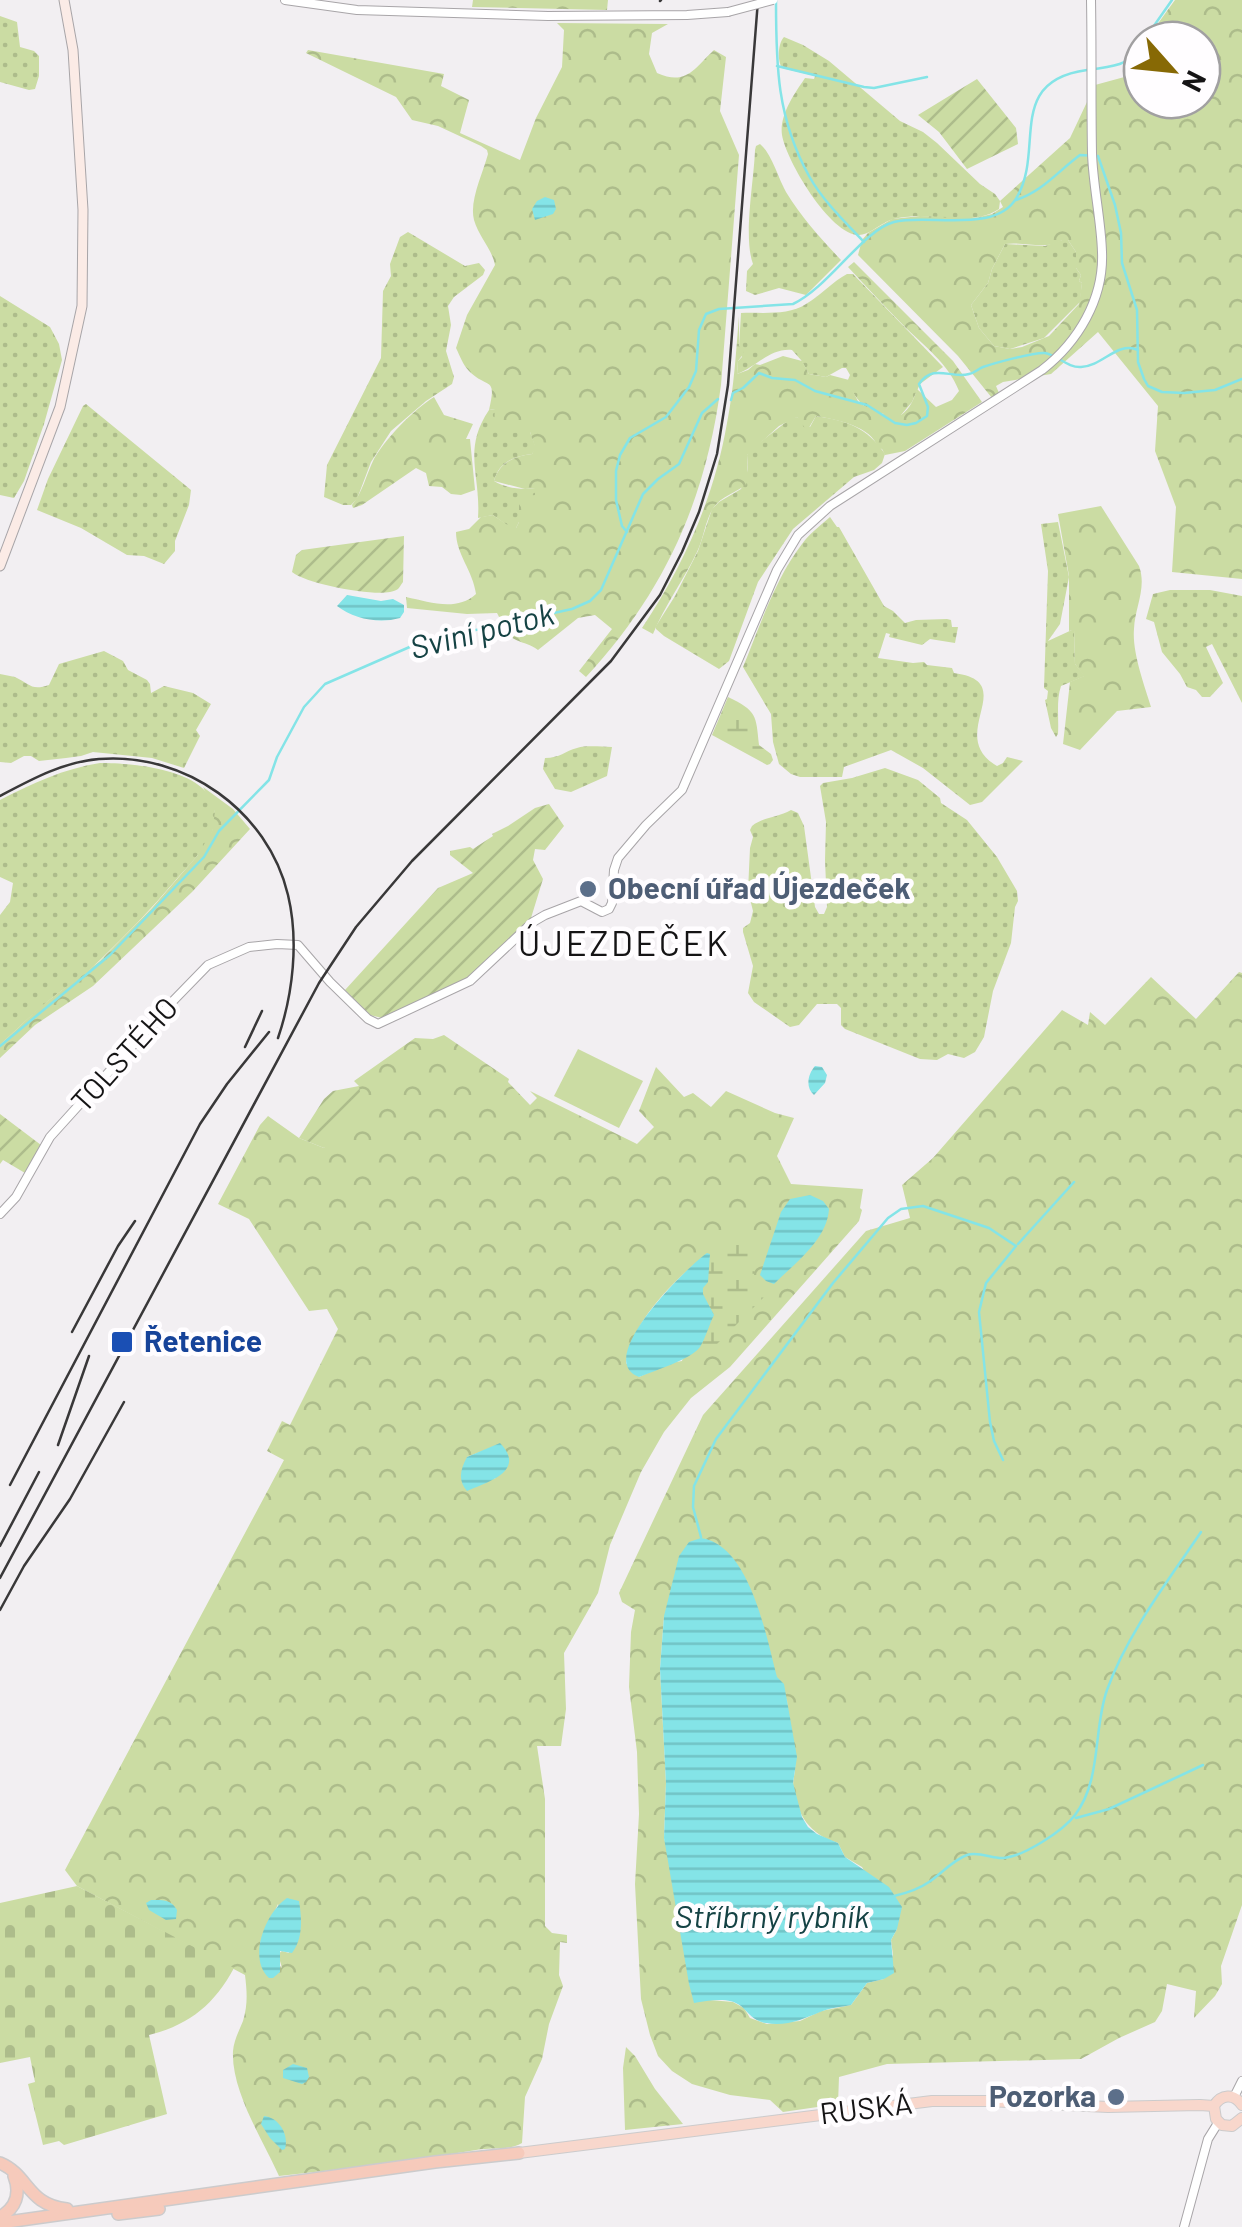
<svg xmlns="http://www.w3.org/2000/svg" width="1242" height="2227" font-family="Barlow,sans-serif">
<defs>
<pattern id="grass-dots" width="8" height="8" patternUnits="userSpaceOnUse" patternTransform="scale(2.5)"><rect width="8" height="8" fill="#cbdca3"/><path d="M2 2h.1M6 6h.1" fill="none" stroke="#adbc8b" stroke-width="1.8" stroke-linecap="round"/></pattern>
<pattern id="forest-crowns" width="20" height="18" patternUnits="userSpaceOnUse" patternTransform="scale(2.5)"><rect width="20" height="18" fill="#cbdca3"/><path d="M2 6a3 3 0 1 1 6 0M12 15a3 3 0 1 1 6 0" fill="none" stroke="#adbc8b"/></pattern>
<pattern id="wetland-marsh" width="20" height="14" patternUnits="userSpaceOnUse" patternTransform="scale(2.5)"><rect width="20" height="14" fill="#cbdca3"/><path d="M1 5h8M5 5V1M11 12h8M15 12V8" fill="none" stroke="#adbc8b"/></pattern>
<pattern id="cemetery-stones" width="16" height="16" patternUnits="userSpaceOnUse" patternTransform="scale(2.5)"><rect width="16" height="16" fill="#cbdca3"/><path d="M2 7V4a2 2 0 0 1 4 0v3zM10 15v-3a2 2 0 0 1 4 0v3z" fill="#adbc8b"/></pattern>
<pattern id="garden-furrows" width="10" height="10" patternUnits="userSpaceOnUse" patternTransform="scale(2.5)"><rect width="10" height="10" fill="#cbdca3"/><path d="M-1 1l2-2M0 10L10 0M9 11l2-2" fill="none" stroke="#adbc8b"/></pattern>
<pattern id="water-rules" width="6" height="5" patternUnits="userSpaceOnUse" patternTransform="scale(2.5)"><rect width="6" height="5" fill="#84e4e7"/><path d="M0 2.5h6" fill="none" stroke="#71c3c5"/></pattern>
</defs>
<rect width="100%" height="100%" fill="#f2eff2"/>
<!-- grass -->
<path fill="url(#grass-dots)" d="M0,16L17,22L20,47L34,51L39,56V76L35,89L29,90L0,82Z
M784,37L803,45L829,61L900,121L923,132L937,143L980,184L995,194L1000,201L999,209C975,225 944,216 916,216C906,217 896,217 886,222C878,226 868,235 859,235C830,235 786,160 782,135C779,115 795,93 805,78L814,79L815,76L782,68C777,61 778,43 784,37Z
M760,144C772,154 778,178 786,192C802,218 821,239 841,260L806,295L779,288L755,295L746,291L747,271L753,264C743,237 754,181 755,150L756,146Z
M408,232L465,266L479,263L485,270L483,275L454,297L448,306L451,325L446,351L454,377L452,384L426,401L391,431L371,462L357,499L351,505H343L324,497L327,465L381,358L383,291L391,276L390,264L400,237Z
M1062,240H1068L1076,252V268L1081,275L1079,281L1082,283L1080,302L1044,338L1010,349L994,346L979,328L971,305L988,283L992,269L1005,244L1045,246Z
M847,274H853L943,367L920,384L912,402L901,415C870,415 861,408 847,382L850,375L846,368H842L826,377L809,374L801,360L792,350C770,348 756,367 737,374L738,361L742,357L739,347L741,313C762,312 788,316 806,304C821,295 832,282 847,274Z
M0,296L50,327L59,344L62,360L44,424L24,481L14,498L0,495Z
M86,404L191,490L189,505L175,541V551L164,564L144,556L127,555L81,528L37,510L48,479L83,406Z
M495,409L530,432L536,448L532,454C514,456 499,462 494,481C505,488 522,490 535,488V496L519,498V522L516,528L512,529L493,515L478,518C481,475 462,450 489,410Z
M816,416C847,421 867,427 885,454L882,463L874,470L854,477L793,529L758,582L729,661L719,669L664,636L656,629V626L675,596L698,551L712,509L719,502L741,489L748,470L747,455L750,450L790,419L797,417L810,427Z
M830,517L837,527H839L884,606L893,611L905,623L916,620L947,619L951,620L952,627H958L955,643L930,639L922,645L889,637L890,634L886,633L878,658L913,663L924,662L927,665L952,668L954,673C1022,682 944,735 997,766L1003,763L1007,757L1023,761L982,802L970,805L923,768L891,750L844,767L842,777H800L791,774L779,764L773,742L771,714L743,667C760,626 775,579 802,544C810,533 821,525 830,517Z
M1058,522L1069,577L1060,624L1048,641L1074,629L1075,664L1085,676L1061,686C1056,701 1059,718 1058,734L1056,737L1051,728L1045,700L1047,699L1048,691L1044,688L1048,571L1041,524Z
M1170,590H1210L1242,596V703L1212,644L1206,647L1223,683L1210,697H1202L1196,690L1187,687L1180,674L1162,652L1154,622L1146,619L1153,594Z
M104,651L123,661L128,670L147,680L150,684L151,693L164,686L193,693L211,704L196,730L200,736L184,768L152,758L93,752L81,756L66,758L39,761L31,756H24L11,763L0,762V674C5,675 10,676 15,677C30,684 31,691 49,685L59,664Z
M612,747L607,776L571,792L555,789L543,769L545,758C560,758 565,751 577,748C587,745 601,747 612,747Z
M100,763C138,763 234,771 212,832C204,851 188,866 175,881C151,909 126,935 100,960C82,978 59,991 40,1008C26,1020 13,1033 0,1045V915L10,902L13,883L0,877V800C33,783 63,769 100,763Z
M885,768L918,780L940,798L941,803L967,820L997,857L1017,891L1018,901L1015,907L1011,943L993,991L984,1037L975,1052L964,1058L948,1054L937,1060L920,1059L845,1029L841,1025V1008L837,1004H817L799,1025L790,1027L754,1002L748,993L753,966L743,932V928L750,923L753,911L748,891L750,848L753,837L750,830L752,826C763,817 777,818 791,810L798,813L804,826L815,907L819,914H824L827,907L825,860L826,822L820,786L823,783L852,778Z"/>
<!-- forest -->
<path fill="url(#forest-crowns)" fill-rule="evenodd" d="M473,0H608L607,10L472,7Z
M1175,0H1242V579L1172,572L1176,507L1155,451L1158,406L1098,332L1051,374L1003,382L996,386L999,393L992,398L958,356L858,255L862,240L868,233L892,219L920,216L975,218L992,214L1003,207L1000,201L1070,138L1095,85L1128,76L1140,69L1142,57V100H1202V40H1146ZM1062,240H1068L1076,252V268L1081,275L1079,281L1082,283L1079,304L1049,336L1022,347L1010,349L994,346L979,328L971,305L988,283L992,269L1005,244C1025,241 1045,251 1062,240Z
M557,23L668,24L652,33L649,54L657,73C686,86 694,69 714,50L726,57L720,111L739,155L721,385C706,499 665,592 586,677L579,671L612,629L595,615L578,618L538,650C530,644 525,644 516,640C506,636 502,622 497,613L467,614L407,608L406,597C430,602 456,612 476,594C473,571 456,554 456,532L469,529L481,517L493,515L512,528H516L519,522V497L535,495V488L525,489L494,481C499,463 514,456 532,454L535,447L530,432L502,433C494,426 494,420 495,409L489,410C497,375 488,390 469,371C463,365 460,356 456,348L467,315L495,265C492,249 479,237 474,220C469,201 483,173 488,154L487,150L481,146L438,126L412,120L396,97L306,53L308,50L444,74L441,86L469,100L460,133L520,160L536,118L562,67L564,30Z
M854,262L953,361L982,402L905,451L885,455L882,449L878,448C872,426 837,420 816,416L808,429L805,428L797,417L779,426L747,455L748,477L746,485C736,492 721,497 714,507C705,520 704,538 697,552C684,579 664,607 653,634L642,628C684,565 714,498 727,423C734,388 736,352 739,316V346L744,353L738,361L737,374L748,370L755,364L760,365L783,356L802,361L809,374L826,377L830,375L849,380L848,382L859,403L883,415L887,407L901,415C910,409 914,399 917,389L936,407L952,400L959,391C948,363 924,346 903,325C884,306 866,286 848,267Z
M434,397L444,415L473,424L466,439H470L475,490L461,495L451,494L442,487L429,486L426,473L416,468L362,505L353,508L352,505C362,493 366,476 373,461C383,441 414,409 434,397Z
M1101,506L1139,566C1147,588 1135,607 1134,629C1132,652 1144,684 1151,707L1117,711L1080,750L1063,744L1070,682L1084,676L1075,664L1074,630L1069,631V576L1058,514Z
M203,787L233,809L250,829L192,892L93,986L35,1025L0,1058V1045L40,1007L100,961L152,908L197,856L212,831L215,812Z
M1239,972L1242,973V1905L1221,1966L1222,1984L1215,1996L1194,2018L1196,1991L1167,1984L1162,2011L1155,2022L1119,2038L1081,2059L887,2064L839,2077L838,2104L783,2112L770,2100L730,2095L692,2084L672,2071L658,2056L650,2035L641,1999L635,1884L639,1814L637,1752L629,1687L631,1632L635,1610L622,1602L619,1593L703,1415L866,1231L910,1218L902,1185L933,1158L1062,1010L1088,1025L1090,1012L1105,1025L1151,977L1196,1019ZM664,1616L787,1700C788,1721 793,1742 795,1763C796,1771 793,1778 793,1786C797,1815 810,1835 838,1843L845,1857L862,1867L897,1929L891,1940L893,1955L884,1979L867,1983L851,2005L821,2011L800,2021L767,2024L750,2018L744,2008L733,2002L710,2000L664,1838L666,1783L660,1669Z
M444,1035L509,1079L508,1082L530,1105L537,1098L530,1091L637,1144L654,1127L639,1111L656,1067L684,1097L693,1093L711,1107L726,1091L775,1113L794,1118L777,1156L791,1184L863,1189L860,1208L862,1210L859,1221L730,1367L691,1398L664,1432L641,1472L610,1545L598,1593L564,1653L566,1709L561,1746H537L545,1799V1926L552,1933L567,1935V1943L560,1942L559,1975L563,1986L549,2024L542,2059L525,2097L522,2143C508,2151 491,2147 476,2150C410,2161 345,2169 279,2176C263,2140 231,2091 233,2051C234,2040 239,2031 243,2021C248,2004 247,1992 245,1975L77,1886L65,1870L284,1460L267,1451L282,1421L290,1425L338,1329L327,1309L309,1311L249,1219L218,1204L260,1125L268,1116L299,1138L324,1148L359,1086L354,1081L415,1038L433,1039ZM707,1254L711,1258L682,1361L670,1363L639,1377L626,1363C632,1321 675,1279 707,1254ZM501,1444L495,1479L467,1457ZM278,1904L289,1953L282,1951L278,1954L282,1968L260,1943Z
M626,2047L635,2056L655,2089L683,2124L625,2130L623,2068Z"/>
<!-- wetland -->
<path fill="url(#wetland-marsh)" d="M728,697C757,711 756,715 759,745L771,754L773,760L770,764L767,765L712,735Z
M748,1233L758,1250L753,1281L759,1288L770,1291L713,1348L699,1347L714,1315L703,1294L710,1254L716,1247L731,1238Z"/>
<!-- cemetery -->
<path fill="url(#cemetery-stones)" d="M77,1886L234,1968C214,2005 189,2025 149,2035L167,2114L64,2145L59,2141L43,2145L28,2084L35,2082L30,2057L0,2063V1903Z"/>
<!-- garden -->
<path fill="url(#garden-furrows)" d="M977,79L1016,128L1018,144L967,169L939,132L918,115Z
M404,536L403,582C398,589 399,590 390,592C371,596 307,584 292,572L296,555L302,550Z
M549,804L564,826L545,850L535,849L533,860L543,879L531,918L467,979L382,1018L370,1015L345,990L438,888L473,873L450,855V851L470,847L473,849L493,836L492,834L508,826L535,808Z
M359,1086L363,1109L324,1148L299,1138L324,1099L333,1091Z
M0,1114L41,1145L25,1173L3,1160L0,1164Z"/>
<!-- pitch -->
<path fill="#cbdca3" d="M578,1049L643,1081L619,1128L554,1096Z"/>
<!-- water -->
<path fill="url(#water-rules)" d="M545,197L554,200L556,209L553,214L535,220L532,209L537,201Z
M347,595L381,601L393,599L404,605V612L400,618C379,624 354,619 337,606Z
M815,1066L822,1067L827,1075L825,1083L814,1095C805,1087 808,1074 815,1066Z
M810,1195L823,1201L829,1209C827,1240 795,1263 774,1284L766,1281L760,1275L781,1212L790,1199Z
M707,1253L710,1254L708,1282L703,1288V1294L714,1315C709,1325 706,1337 700,1347C690,1360 656,1370 639,1377C592,1360 687,1267 707,1253Z
M500,1443C527,1471 488,1482 467,1491C457,1480 461,1468 467,1457Z
M701,1538C750,1545 766,1636 777,1677L784,1684L797,1757L793,1783L802,1817L808,1827L817,1834L838,1843L845,1857L889,1887L902,1907L897,1929L891,1940L894,1973L884,1979L867,1983L851,2005C841,2007 829,2008 820,2012C803,2019 786,2027 766,2023C753,2021 750,2014 741,2006C728,1996 708,2001 694,2003L689,1984L664,1838L666,1783L660,1669L664,1616L679,1556L689,1542Z
M287,1898L299,1901C302,1919 303,1939 292,1953L280,1951V1972L273,1978H269C247,1958 266,1912 287,1898Z
M151,1900C162,1900 171,1899 177,1910L176,1919L166,1920L149,1910L146,1903Z
M293,2064L307,2068L309,2077L306,2082L302,2084L283,2078V2070Z
M264,2116C280,2118 289,2135 285,2149L282,2150L270,2138L261,2124Z"/>
<g fill="none" stroke-linecap="round" stroke-linejoin="round">
<!-- stream -->
<path stroke="#84e4e7" stroke-width="2.5" d="M776,1C776,66 777,118 809,176C823,201 845,222 864,242
M1144,40L1172,0
M777,66L864,87L874,88L927,77
M1095,69C1121,65 1127,65 1142,43
M1016,200C1043,191 1057,172 1080,155L1098,156L1115,205L1121,233L1122,263L1137,310L1138,362L1144,379L1148,386L1162,392L1184,393L1215,390L1242,379
M731,400L733,393L743,388L759,373L772,378L795,380L815,391L867,405L895,423L907,425L916,423L927,416L928,407L919,384C934,363 950,379 969,374C975,373 978,369 983,367C995,363 1034,352 1045,353C1057,355 1068,368 1081,367C1103,366 1117,341 1138,350
M627,532L622,526L616,500V471L620,455L630,438L666,417L689,387L696,371L699,330L706,314L719,309L793,304C829,287 863,230 894,222C927,213 996,235 1017,197C1045,149 1005,81 1087,70
M0,1046L110,955L204,857L219,831L269,780L277,757L304,707L325,684L421,642L572,609L590,601L601,590L643,494L658,479L679,464L702,413L718,399
M1018,1244L1074,1182
M701,1537L693,1507L694,1486L716,1439L833,1283L888,1218L901,1209L923,1206L989,1228L1016,1246L986,1283L979,1312L990,1422L994,1441L1003,1460
M1076,1818L1109,1809L1203,1765
M894,1896C907,1893 919,1889 929,1882C941,1874 953,1860 967,1855C979,1851 992,1859 1004,1858C1024,1856 1063,1831 1075,1815C1102,1780 1093,1729 1107,1690C1127,1634 1168,1581 1201,1532"/>
<!-- tertiary casing -->
<g stroke="#a8a5a8" stroke-width="10">
<path id="tertiary" d="M285,0L357,10L548,16L687,15L728,12
M0,1214L16,1197L50,1137L172,1002L208,965L249,947L277,944L298,945L330,982L368,1019L378,1024L470,981L533,922L545,915L581,901L602,912L609,909L612,903L614,870L618,858L646,825L682,790L777,570L798,535L830,506L1042,370C1078,342 1104,299 1102,252C1101,219 1093,186 1092,153C1091,102 1092,51 1091,0
M1234,2097L1242,2081
M1184,2227L1208,2139L1218,2123"/>
</g>
<!-- secondary casing -->
<g stroke="#a8a5a8" stroke-width="11">
<path id="secondary" d="M0,566L60,407L82,306L83,210L73,50L64,0"/>
</g>
<!-- primary casing -->
<g stroke="#cccbcc" stroke-width="12">
<path id="primary" d="M1214,2106L1216,2119L1222,2125L1232,2126L1242,2118
M1214,2106C1221,2094 1234,2093 1242,2105
M519,2153L932,2101H987L1108,2107L1200,2105L1214,2106"/>
</g>
<!-- trunk casing -->
<g stroke="#cccbcc" stroke-width="14">
<path id="trunk" d="M0,2163C29,2175 27,2205 67,2209
M118,2214L159,2209
M0,2217C16,2208 21,2194 14,2176
M0,2223L435,2162L519,2153"/>
</g>
<!-- tertiary -->
<use href="#tertiary" stroke="#fff" stroke-width="8"/>
<!-- secondary -->
<use href="#secondary" stroke="#fbebe6" stroke-width="9"/>
<!-- primary -->
<use href="#primary" stroke="#f8d7cc" stroke-width="10"/>
<!-- trunk -->
<use href="#trunk" stroke="#f6cabb" stroke-width="11"/>
<!-- rail -->
<path stroke="#393839" stroke-width="2.5" d="M660,1L661,0
M0,796C32,779 63,762 99,759C185,752 268,811 288,895C299,941 293,994 278,1038
M245,1047L262,1011
M72,1332L118,1246L135,1221
M58,1445L89,1356
M10,1485L200,1124L227,1084L269,1032
M0,1546L39,1472
M0,1578L319,983L356,927L412,861L611,661L660,595L682,552L699,512L717,454L728,385L758,0
M0,1610L24,1566L70,1499L124,1402"/>
<!-- tertiary-bridge casing -->
<g stroke="#a8a5a8" stroke-width="10" stroke-linecap="butt">
<path id="tertiary-bridge" d="M728,12L773,0"/>
</g>
<!-- tertiary-bridge -->
<use href="#tertiary-bridge" stroke="#fff" stroke-width="8"/>
</g>
<!-- markers -->
<g fill="#5c6f8a" stroke="#fffdff" stroke-width="4">
<circle cx="588" cy="889" r="10"/>
<circle cx="1116" cy="2097" r="10"/>
</g>
<rect fill="#1a4fb4" stroke="#fffdff" stroke-width="4" x="110" y="1330" width="24" height="24" rx="5"/>
<g text-anchor="middle" stroke-width="9" stroke-linejoin="round" paint-order="stroke">
<!-- service labels -->
<g font-size="30" font-weight="bold" fill="#4e5e75" stroke="#fffdff" text-anchor="start">
<text x="608" y="899">Obecní úřad Újezdeček</text>
<text x="1096" y="2107" text-anchor="end">Pozorka</text>
</g>
<!-- street labels -->
<g font-size="30" fill="#151415" stroke="#fffdff">
<text transform="translate(125 1055) rotate(-48)" y="10">TOLSTÉHO</text>
<text transform="translate(866 2109) rotate(-7)" y="10">RUSKÁ</text>
</g>
<!-- transit labels -->
<g font-size="30" font-weight="bold" fill="#164399" stroke="#fffdff" text-anchor="start">
<text x="144" y="1352">Řetenice</text>
</g>
<!-- water labels -->
<g font-size="32" font-style="italic" fill="#154244" stroke="#fffdff">
<text transform="translate(482 631) rotate(-14)" y="11">Sviní potok</text>
<text x="772" y="1928">Stříbrný rybník</text>
</g>
<!-- quarter labels -->
<g font-size="35" letter-spacing="2.5" fill="#151415" stroke="#fffdff">
<text x="624" y="956">ÚJEZDEČEK</text>
</g>
</g>
<!-- north arrow -->
<g transform="translate(1172 70) rotate(117)"><circle r="48" fill="#fffdff" stroke="#a1a0a1" stroke-width="2.5"/>
<path d="M0-8L18 38L0 25L-18 38Z" fill="#876905"/>
<text y="-15" font-size="28" font-weight="bold" text-anchor="middle" fill="#151415">N</text>
</g>
</svg>
